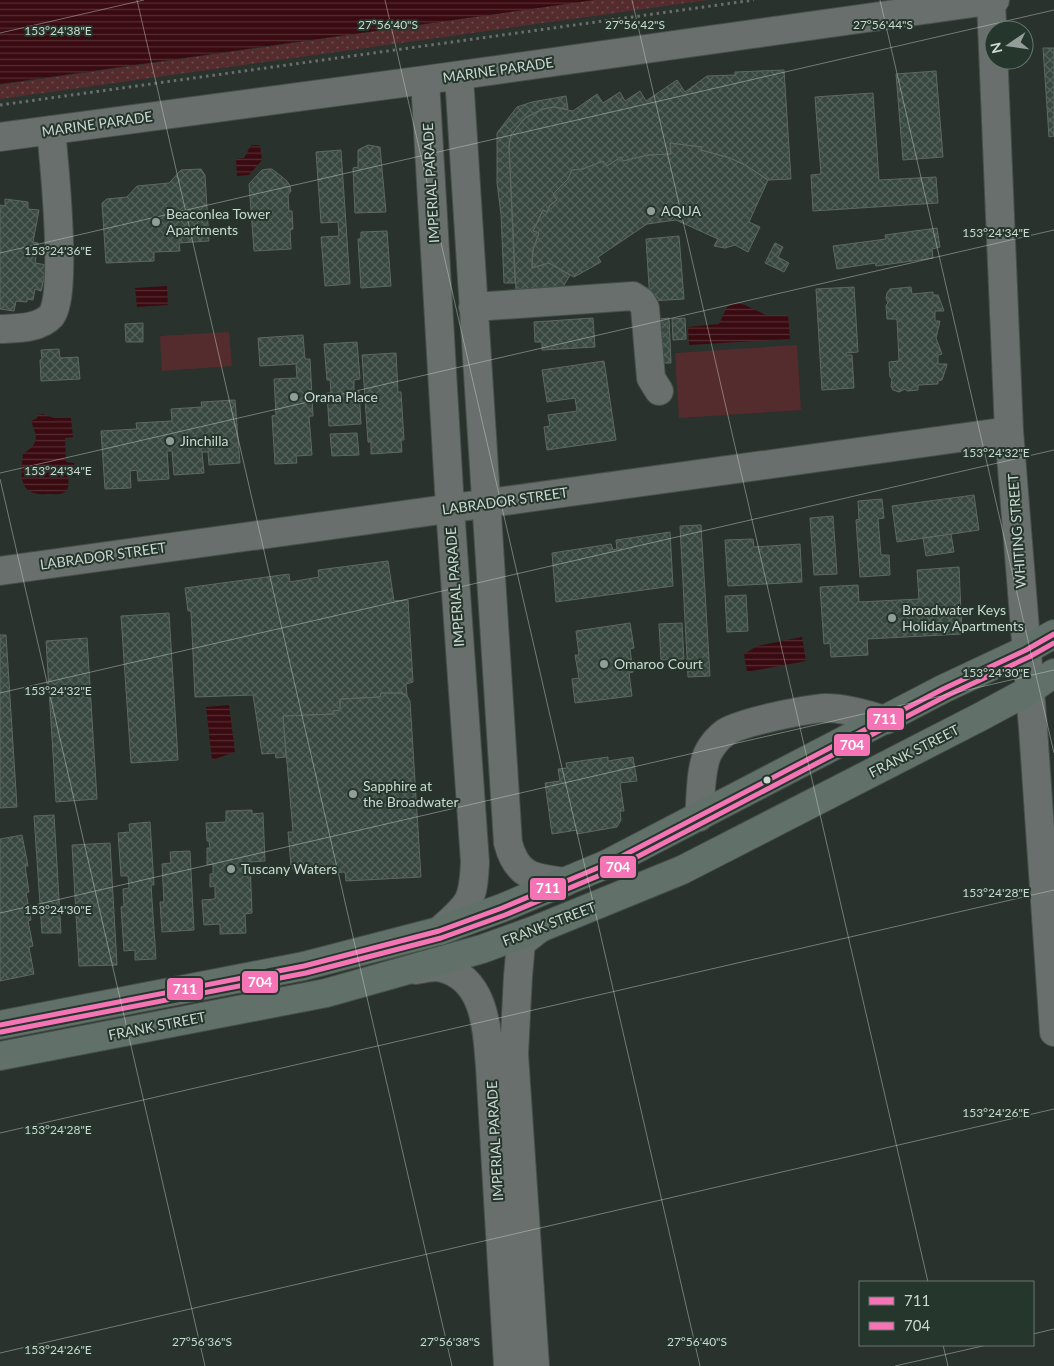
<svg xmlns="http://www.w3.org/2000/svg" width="1054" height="1366" font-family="Lato,sans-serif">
<defs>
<pattern id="grass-dots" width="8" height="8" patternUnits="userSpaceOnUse" patternTransform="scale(1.25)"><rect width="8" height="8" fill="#552c2d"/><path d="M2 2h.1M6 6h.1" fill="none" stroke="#6c4a4a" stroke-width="1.8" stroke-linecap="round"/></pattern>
<pattern id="water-rules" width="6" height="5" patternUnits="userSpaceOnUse" patternTransform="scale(1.25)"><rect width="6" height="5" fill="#3a0a11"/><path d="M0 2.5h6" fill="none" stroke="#552d33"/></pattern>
<pattern id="building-cross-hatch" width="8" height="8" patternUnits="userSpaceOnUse" patternTransform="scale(1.25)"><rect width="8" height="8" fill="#384841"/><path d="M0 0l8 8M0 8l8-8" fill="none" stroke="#54625b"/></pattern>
</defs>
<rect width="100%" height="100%" fill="#29322d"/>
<!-- grass -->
<path fill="url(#grass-dots)" d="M594,0H708L0,99V85Z"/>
<!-- pitch -->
<path fill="#552c2d" d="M229,332L232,366L162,371L160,336Z
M797,345L801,410L679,418L675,353Z"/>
<!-- water -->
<path fill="url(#water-rules)" d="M0,0H594L0,84Z
M251,145H260L262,160L249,175L237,176L236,159L244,158Z
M167,286L168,305L137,307L135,288Z
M735,303H740L766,315H788L790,339L689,345L688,327L719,324L727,307Z
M43,414L54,418H71L73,437L65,438L66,462L74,463L75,476L68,477C68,482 70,488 65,492C61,495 54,494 49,494C19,496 20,479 23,454C39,443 38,439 31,421L37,418L38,415Z
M802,637L806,661L747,672L744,654L757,646Z
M229,705L235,752L212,760L206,707Z"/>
<!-- building -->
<path fill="url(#building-cross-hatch)" stroke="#5f6762" d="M1043,48H1054V136L1049,137Z
M784,70L791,179L768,180L745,165L730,158L701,150L702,147L670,143L671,154L648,155L623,161L621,157L607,166L603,161L583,169L572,170L568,179L553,194L557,200L550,205L547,212L543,210L533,231L539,233L533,250L532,259V268L549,263L570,275L563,287L516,290L509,146L511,135L525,118L543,109L553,107L573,111L597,94L603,103L620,92L625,101L640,91L646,101L677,80L685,92L707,76L735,75V72Z
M936,71L943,157L903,160L896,74Z
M873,93L879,180L936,177L938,203L813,211L811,175L821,174L815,97Z
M566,96L568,109L553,107L543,109L534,113L525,118L511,135L509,146L515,283H504L501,214L497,183V133L517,107L532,102Z
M670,143L702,147L701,150L730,158L745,165L768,180L749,222L760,227L748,252L735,245L725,248L714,246L718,239L676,220L647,224L598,257L601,262L574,277L549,263L532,268L533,250L539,233L533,231L543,210L547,212L550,205L557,200L553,194L568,179L572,170L583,169L603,161L607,166L621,157L623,161L648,155L671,154Z
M368,145L380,147L386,212L355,213L353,168L358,167V150Z
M341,150L350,284L325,286L321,237L339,236L338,222L321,223L316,152Z
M201,169L205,175L209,241L179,243L180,251L154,252V261L106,263L102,203L107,199L127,197L137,186L169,183L181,170Z
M268,169H272L287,181L290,186L291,191L288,195L289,211H292L293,229L290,230L291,249L254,251L249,184L262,170Z
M5,199L28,202V209L39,210L33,242L38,243L35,263L47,265L41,291L35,289L33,300L27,299V302L16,301L14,311L0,309V205L5,206Z
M937,228L940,247L932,249L933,258L876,266L875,263L837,269L833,246L886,239L885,235Z
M387,231L391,286L361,288L358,239H361V232Z
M679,236L684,299L650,301L646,239Z
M775,243L783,247L778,257L789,263L784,272L765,263Z
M854,287L858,352L846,353V355H852L854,388L822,390L816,289Z
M911,287L912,294L933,292V295H938L944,311H935V321H940L936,338L942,354L938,355V364H947L946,368L942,380L938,381V384L918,385V390L907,391L905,389L899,392L893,390L891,386L892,379L890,377L889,362L899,361L897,319H887L886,305L888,303L886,298L887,293L890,289Z
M593,318L595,347L542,350V342H535L534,322Z
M669,318L671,363H661L659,319Z
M685,318L686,339L673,340L672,319Z
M143,323V342H126L125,324Z
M303,335L305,359H310L313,416H309L312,455L296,456L297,463L275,464L272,416L276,415L274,379L297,378L296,364L260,366L258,338Z
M357,342L360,379L354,380V392L359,391L361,424L329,426L327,393H331L330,380H327L324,344Z
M59,349L60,358L78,357L80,379L41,381L40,360L42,359L41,350Z
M396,353L398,392H401L404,440H401L402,452L371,454V442H368L362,355Z
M604,361L616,440L547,450L544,427L550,426L548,415L577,411L575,398L547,402L542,370Z
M235,400L240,463L209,465L208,452H202L204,473L174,475L172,451H167L169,479L138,481L137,470L130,471L131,488L105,489L101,431L137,429L136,423L172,421L171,409L202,407L201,402Z
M357,433L359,455L332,456L330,434Z
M974,495L979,530L897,542L892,506Z
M882,499L884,518L878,519L881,555H889L890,575L860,577L856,520L859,519L858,501Z
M833,516L837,574L814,575L810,518Z
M701,525L710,676L688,677L680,526Z
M670,532L673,586L556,602L552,553L611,544L613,550L617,549L616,540Z
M951,534L954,552L926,556L923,538Z
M753,539L754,547L800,544L802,582L728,586L725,540Z
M388,561L394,601L408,600L413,682L406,684L407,696L401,693H381L380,697L340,699V710L333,711L334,714L283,716L286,757L276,758L275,753L262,754L253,695L195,697L191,611H188L185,588L289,574L290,582L319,577L318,570Z
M959,567L962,634L867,639L868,655L831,657L830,643L824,644L820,587L858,585L859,602L919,599L917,570Z
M746,595L748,631L727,632L725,596Z
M169,613L178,760L131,763L121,616Z
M630,623L634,648L630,649L633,672L629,673L632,696L575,703L572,679L579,678L575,655H579L576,631Z
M682,623L684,659L661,660L659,624Z
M0,635H6L17,807L0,808Z
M87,638L97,799L56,802L46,641Z
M381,693H401L407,696L410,701L421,877L346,881L345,872L318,874L319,871L295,872L291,866L288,832H293L283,716L334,714L333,711L340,710V699L380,697Z
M608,757V761L633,757L637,781L620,783L624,811H620L621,820L617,827L577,834V830L552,834L545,783L560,781L558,769L567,768L566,763Z
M252,810V814L263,813L265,861L250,862L252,913L245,914L246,933L220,934V924L204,925L202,900L215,899V886L210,887V874H213V864L207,865V848H210L209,841H207L206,823L226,822V811Z
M54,815L61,933H42L34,816Z
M150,822L154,885H151L156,959L135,960V950L124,951L121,907L124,906L123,889L129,888L128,876H121L118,833L130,832L129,824Z
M22,835L28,866H25L29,892L26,893L31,920L28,921L33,946L29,947L34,974L0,981V839Z
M110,843L117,965L79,966L72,845Z
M190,851L194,930L162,932L160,902H164L162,864L171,863L170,852Z"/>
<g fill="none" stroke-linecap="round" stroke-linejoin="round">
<!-- minor casing -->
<g stroke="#464f4a" stroke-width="30">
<path id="minor" d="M991,1L1009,431L1033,728L1054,1032
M459,76L508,843C517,877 534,878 565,882
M425,80L450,508L475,862C473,904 469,904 439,931
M0,137L425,80L995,0
M473,307L633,296L641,301L645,308L651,378L659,391
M0,329C16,328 39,329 51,316C68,297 54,161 51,130
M0,571L1009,431
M699,817C701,798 700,769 708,753C712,745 719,737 726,732C742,722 806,709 826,708C846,708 867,715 886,720
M415,970C423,969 434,966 442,968C486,979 487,1030 490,1067L508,1366
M535,1366L514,1054L518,976L521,943L540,928"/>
</g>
<!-- highway casing -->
<g stroke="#464f4a" stroke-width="30">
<path id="highway" d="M0,1025L304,966L439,931L502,908L607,864L943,689L1026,650L1054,634
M0,1056L326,993L482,949L540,928L682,870L980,717L1030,690L1054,673"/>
</g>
<!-- path -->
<path stroke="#6a6f6c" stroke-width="3" stroke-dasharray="2.5 4" stroke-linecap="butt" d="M0,105L754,0"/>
<!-- minor -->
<use href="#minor" stroke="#696f6c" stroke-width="28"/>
<!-- highway -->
<use href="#highway" stroke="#617169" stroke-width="28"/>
<!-- bus-1 casing -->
<g stroke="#25362c" stroke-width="9">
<path id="bus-1" d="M0,1025L304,966L439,931L502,908L607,864L943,689L1026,650L1054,634"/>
</g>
<!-- bus-2 casing -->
<g stroke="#25362c" stroke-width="9">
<path id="bus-2" d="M1,1032L306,973L441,938L505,915L610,871L946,696L1029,657L1054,643"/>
</g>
<!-- bus-1 -->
<use href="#bus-1" stroke="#f474b5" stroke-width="5"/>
<!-- bus-2 -->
<use href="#bus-2" stroke="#f474b5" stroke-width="5"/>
</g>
<!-- ticks -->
<path fill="none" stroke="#cdd8d1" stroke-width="1" stroke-opacity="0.45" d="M137,0L452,1366M385,0L700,1366M632,0L928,1282M880,0L1054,753M0,33L144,0M0,253L1054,10M0,473L1054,230M0,479L205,1366M0,693L1054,450M0,913L1054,670M0,1133L1054,890M1033,1334L1054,1329M943,1345L948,1366M0,1353L1054,1109M895,1366L987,1345"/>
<!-- markers -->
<g fill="#949e98" stroke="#25362c" stroke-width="2">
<circle cx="651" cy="211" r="5"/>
<circle cx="156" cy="222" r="5"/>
<circle cx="294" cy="397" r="5"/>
<circle cx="170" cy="441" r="5"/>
<circle cx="892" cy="618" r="5"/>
<circle cx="604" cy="664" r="5"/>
<circle cx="353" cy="794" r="5"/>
<circle cx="231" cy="869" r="5"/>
</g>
<circle fill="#cdd8d1" stroke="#25362c" stroke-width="2" cx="767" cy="780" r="4.5"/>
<g text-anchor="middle" stroke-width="4" stroke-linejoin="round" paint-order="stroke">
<!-- street labels -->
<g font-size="14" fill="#cdd8d1" stroke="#25362c">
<text transform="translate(498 70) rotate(-8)" y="5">MARINE PARADE</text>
<text transform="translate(97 124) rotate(-8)" y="5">MARINE PARADE</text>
<text transform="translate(431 183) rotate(-93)" y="5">IMPERIAL PARADE</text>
<text transform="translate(505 501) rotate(-8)" y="5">LABRADOR STREET</text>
<text transform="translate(1017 531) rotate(-94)" y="5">WHITING STREET</text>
<text transform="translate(103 556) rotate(-8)" y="5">LABRADOR STREET</text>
<text transform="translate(455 587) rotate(-94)" y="5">IMPERIAL PARADE</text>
<text transform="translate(914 751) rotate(-27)" y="5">FRANK STREET</text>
<text transform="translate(549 924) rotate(-21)" y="5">FRANK STREET</text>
<text transform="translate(157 1026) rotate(-11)" y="5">FRANK STREET</text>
<text transform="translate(495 1141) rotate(-93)" y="5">IMPERIAL PARADE</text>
</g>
<!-- poi labels -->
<g font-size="14" fill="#cdd8d1" stroke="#25362c" text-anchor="start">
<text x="661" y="216">AQUA</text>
<text x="166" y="219">Beaconlea Tower<tspan x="166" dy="16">Apartments</tspan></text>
<text x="304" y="402">Orana Place</text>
<text x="180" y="446">Jinchilla</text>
<text x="902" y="615">Broadwater Keys<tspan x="902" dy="16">Holiday Apartments</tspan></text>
<text x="614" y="669">Omaroo Court</text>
<text x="363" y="791">Sapphire at<tspan x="363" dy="16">the Broadwater</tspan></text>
<text x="241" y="874">Tuscany Waters</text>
</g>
</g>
<g font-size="12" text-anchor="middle" fill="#cdd8d1" stroke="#25362c" stroke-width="4" stroke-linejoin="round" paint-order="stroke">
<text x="388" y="29">27°56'40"S</text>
<text x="635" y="29">27°56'42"S</text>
<text x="883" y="29">27°56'44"S</text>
<text x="58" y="35">153°24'38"E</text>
<text x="996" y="237">153°24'34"E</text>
<text x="58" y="255">153°24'36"E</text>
<text x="996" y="457">153°24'32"E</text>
<text x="58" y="475">153°24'34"E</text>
<text x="996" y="677">153°24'30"E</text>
<text x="58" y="695">153°24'32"E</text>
<text x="996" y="897">153°24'28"E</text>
<text x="58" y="914">153°24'30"E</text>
<text x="996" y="1117">153°24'26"E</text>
<text x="58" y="1134">153°24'28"E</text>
<text x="202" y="1346">27°56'36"S</text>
<text x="450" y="1346">27°56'38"S</text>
<text x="697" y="1346">27°56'40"S</text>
<text x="58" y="1354">153°24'26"E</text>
</g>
<g stroke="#25362c" stroke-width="2">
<rect x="866" y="707" width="39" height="24" rx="5" fill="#f474b5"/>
<rect x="833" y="733" width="38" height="24" rx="5" fill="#f474b5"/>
<rect x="599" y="855" width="38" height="24" rx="5" fill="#f474b5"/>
<rect x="529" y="877" width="38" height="24" rx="5" fill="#f474b5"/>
<rect x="241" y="970" width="38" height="24" rx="5" fill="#f474b5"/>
<rect x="166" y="977" width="38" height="24" rx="5" fill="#f474b5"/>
</g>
<g font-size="14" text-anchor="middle" font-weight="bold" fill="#fff">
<text x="885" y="724">711</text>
<text x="852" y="750">704</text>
<text x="618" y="872">704</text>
<text x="548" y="893">711</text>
<text x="260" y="987">704</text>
<text x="185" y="994">711</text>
</g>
<!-- legend -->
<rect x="859" y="1281" width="175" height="65" fill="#25362c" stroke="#68776e"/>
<rect x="869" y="1297" width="25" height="8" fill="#f474b5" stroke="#68776e"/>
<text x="904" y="1306" font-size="15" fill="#cdd8d1">711</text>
<rect x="869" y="1322" width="25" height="8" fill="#f474b5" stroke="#68776e"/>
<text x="904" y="1331" font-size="15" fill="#cdd8d1">704</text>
<!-- north arrow -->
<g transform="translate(1009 45) rotate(257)"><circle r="24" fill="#25362c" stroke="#68776e"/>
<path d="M0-4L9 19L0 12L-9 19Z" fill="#949e98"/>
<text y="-8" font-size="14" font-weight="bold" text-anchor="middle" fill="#cdd8d1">N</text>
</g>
</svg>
